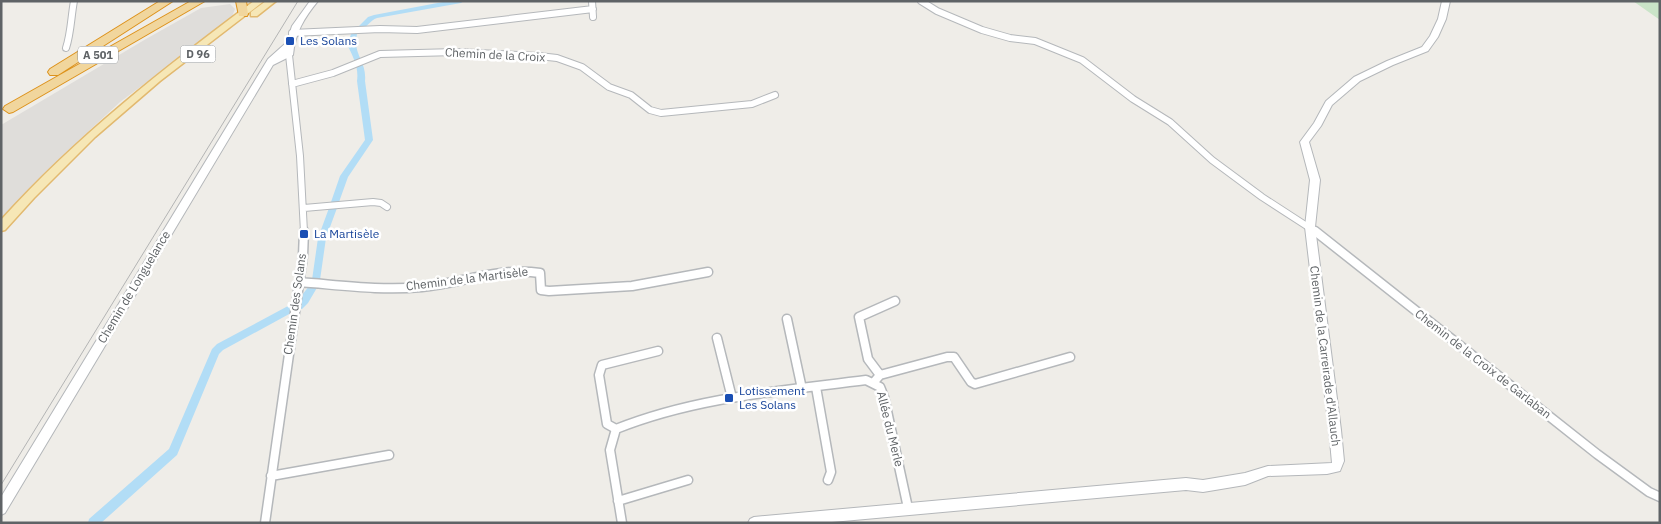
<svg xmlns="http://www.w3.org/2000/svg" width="1661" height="524" font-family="'IBM Plex Sans',sans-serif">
<rect width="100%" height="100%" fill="#efede8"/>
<!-- industrial -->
<path fill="#dfddda" d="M230,4L235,9L231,19L120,102L64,154L1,221V125L146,39L201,8Z"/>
<!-- green -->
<path fill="#cae4c8" d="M1633,1H1660V20Z"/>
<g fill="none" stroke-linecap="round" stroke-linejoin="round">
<!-- canal -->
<path fill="#b2ddf6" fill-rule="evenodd" d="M448,1H464L461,3L377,18C370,20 367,28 360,30L357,28L368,17L374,15Z
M352,32H354L357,34C352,54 367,61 365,81L373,140L348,177L339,202L335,205L331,202L340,176L365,140L357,81C359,67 353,57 347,44Z
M333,205L337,208L326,238L320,280L317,283L318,286L308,303L302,309H296L294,306C299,298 306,291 311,283H313L312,280L318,238L329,208Z
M288,306L291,307L293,310L291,313L223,350L219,354L177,455L101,523H88L89,519L169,449L212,349L217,344Z"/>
<!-- street-far1 casing -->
<g stroke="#b5b8bb" stroke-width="8">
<path id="street-far1" d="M592,1L593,17
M921,1L937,11L982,30L1010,38L1035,41L1082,60L1133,99L1170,122L1212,160L1262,197L1316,232
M292,33L380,29L417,30L593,9
M66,48C71,33 71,17 74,1
M289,55L300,156L304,232
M292,84L333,73L380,54L456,52L539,56L557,58L582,67L609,87L631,95L650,110L661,113L752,104L775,95
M304,208L373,202L381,203L387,207"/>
</g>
<!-- street casing -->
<g stroke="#b5b8bb" stroke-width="11">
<path id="street" d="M1315,231L1597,454L1649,492L1660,497
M299,282C340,285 381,291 422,287C461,283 500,267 540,273L541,290L549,291L632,286L708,272
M787,319L802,389
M717,338L732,398
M880,375L868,359L859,317L895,301
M874,382L880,375L947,357H954L971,382L975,384L1070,357
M816,387L831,472L828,480
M616,429L607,424L599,375L602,365L658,351
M271,476L389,455
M618,501L688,480
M265,523L303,256L304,231
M622,523L610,450L616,429C696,397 781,391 866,380L880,387L884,397L908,508"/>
</g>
<!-- secondary casing -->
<g stroke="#b4b7ba" stroke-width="2">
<path id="secondary" d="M310,1H318C304,18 295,33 293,55L273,65L5,513L1,515V497L268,59L287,42L292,26Z
M1442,1H1450L1446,19L1438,37L1428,51L1393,65L1360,81L1332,105L1321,126L1309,142L1320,180L1315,227L1341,430L1344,461L1340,471L1327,474L1268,476L1245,485L1203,492L1186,490L821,523H748L750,519L754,517L1186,478L1203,480L1245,473L1268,466L1332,463L1329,430L1305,227L1310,180L1300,142L1314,123L1326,101L1354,77L1387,61L1422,47L1430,36L1438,19Z"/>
</g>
<!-- primary casing -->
<g stroke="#e2b96f" stroke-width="3">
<path id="primary" d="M254,1H264L160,81L95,137L34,198L5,230L1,231V220C77,136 164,68 254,1Z
M266,1H276L257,16H251V12Z"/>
</g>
<!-- highway casing -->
<g stroke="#dd921b" stroke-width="2">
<path id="highway" d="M160,1H173L58,75H50L48,72L50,69Z
M191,1H205L13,112L9,113L3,109L5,106Z
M236,1H246L248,14L247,16H239Z"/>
</g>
<!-- street-far1 -->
<use href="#street-far1" stroke="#fff" stroke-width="6"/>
<!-- street -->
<use href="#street" stroke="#fff" stroke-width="8"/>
<!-- secondary -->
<use href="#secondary" fill="#fff" fill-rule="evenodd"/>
<!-- primary -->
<use href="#primary" fill="#f6e7b6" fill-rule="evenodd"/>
<!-- highway -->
<use href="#highway" fill="#f1d69d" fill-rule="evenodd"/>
<!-- tram -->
<path stroke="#b3b4b4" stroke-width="1" d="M1,485L298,1"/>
</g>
<!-- markers -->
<g fill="#1a4fb4" stroke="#fff" stroke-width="2">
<rect x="285" y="36" width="10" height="10" rx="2.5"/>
<rect x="299" y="229" width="10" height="10" rx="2.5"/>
<rect x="724" y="393" width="10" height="10" rx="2.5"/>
</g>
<g text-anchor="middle" stroke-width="5" stroke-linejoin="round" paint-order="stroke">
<!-- shield labels -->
<g fill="#fff" stroke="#8f9294" stroke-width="1">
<rect x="180.5" y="45.5" width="35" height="17" rx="4"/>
<rect x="78" y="46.5" width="40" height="17" rx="4"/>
</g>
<g font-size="11" font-weight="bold" fill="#5f6366">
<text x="198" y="58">D 96</text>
<text x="98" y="59">A 501</text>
</g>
<!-- transit labels -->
<g font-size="12" fill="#164399" stroke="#fff" text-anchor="start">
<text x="300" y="45">Les Solans</text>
<text x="314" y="238">La Martisèle</text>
<text x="739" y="395">Lotissement<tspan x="739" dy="14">Les Solans</tspan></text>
</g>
<!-- street labels -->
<g font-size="12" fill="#5f6366" stroke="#fff">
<text transform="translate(495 55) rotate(3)" y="4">Chemin de la Croix</text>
<text transform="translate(467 279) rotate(-7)" y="4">Chemin de la Martisèle</text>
<text transform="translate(134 287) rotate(-59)" y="4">Chemin de Longuelance</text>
<text transform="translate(295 304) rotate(-82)" y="4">Chemin des Solans</text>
<text transform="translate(1325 356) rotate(83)" y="4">Chemin de la Carreirade d'Allauch</text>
<text transform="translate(1483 364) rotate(38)" y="4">Chemin de la Croix de Garlaban</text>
<text transform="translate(890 429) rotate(76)" y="4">Allée du Merle</text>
</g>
</g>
<!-- border -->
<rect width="1661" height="524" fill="none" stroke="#5f6366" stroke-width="5"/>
</svg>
